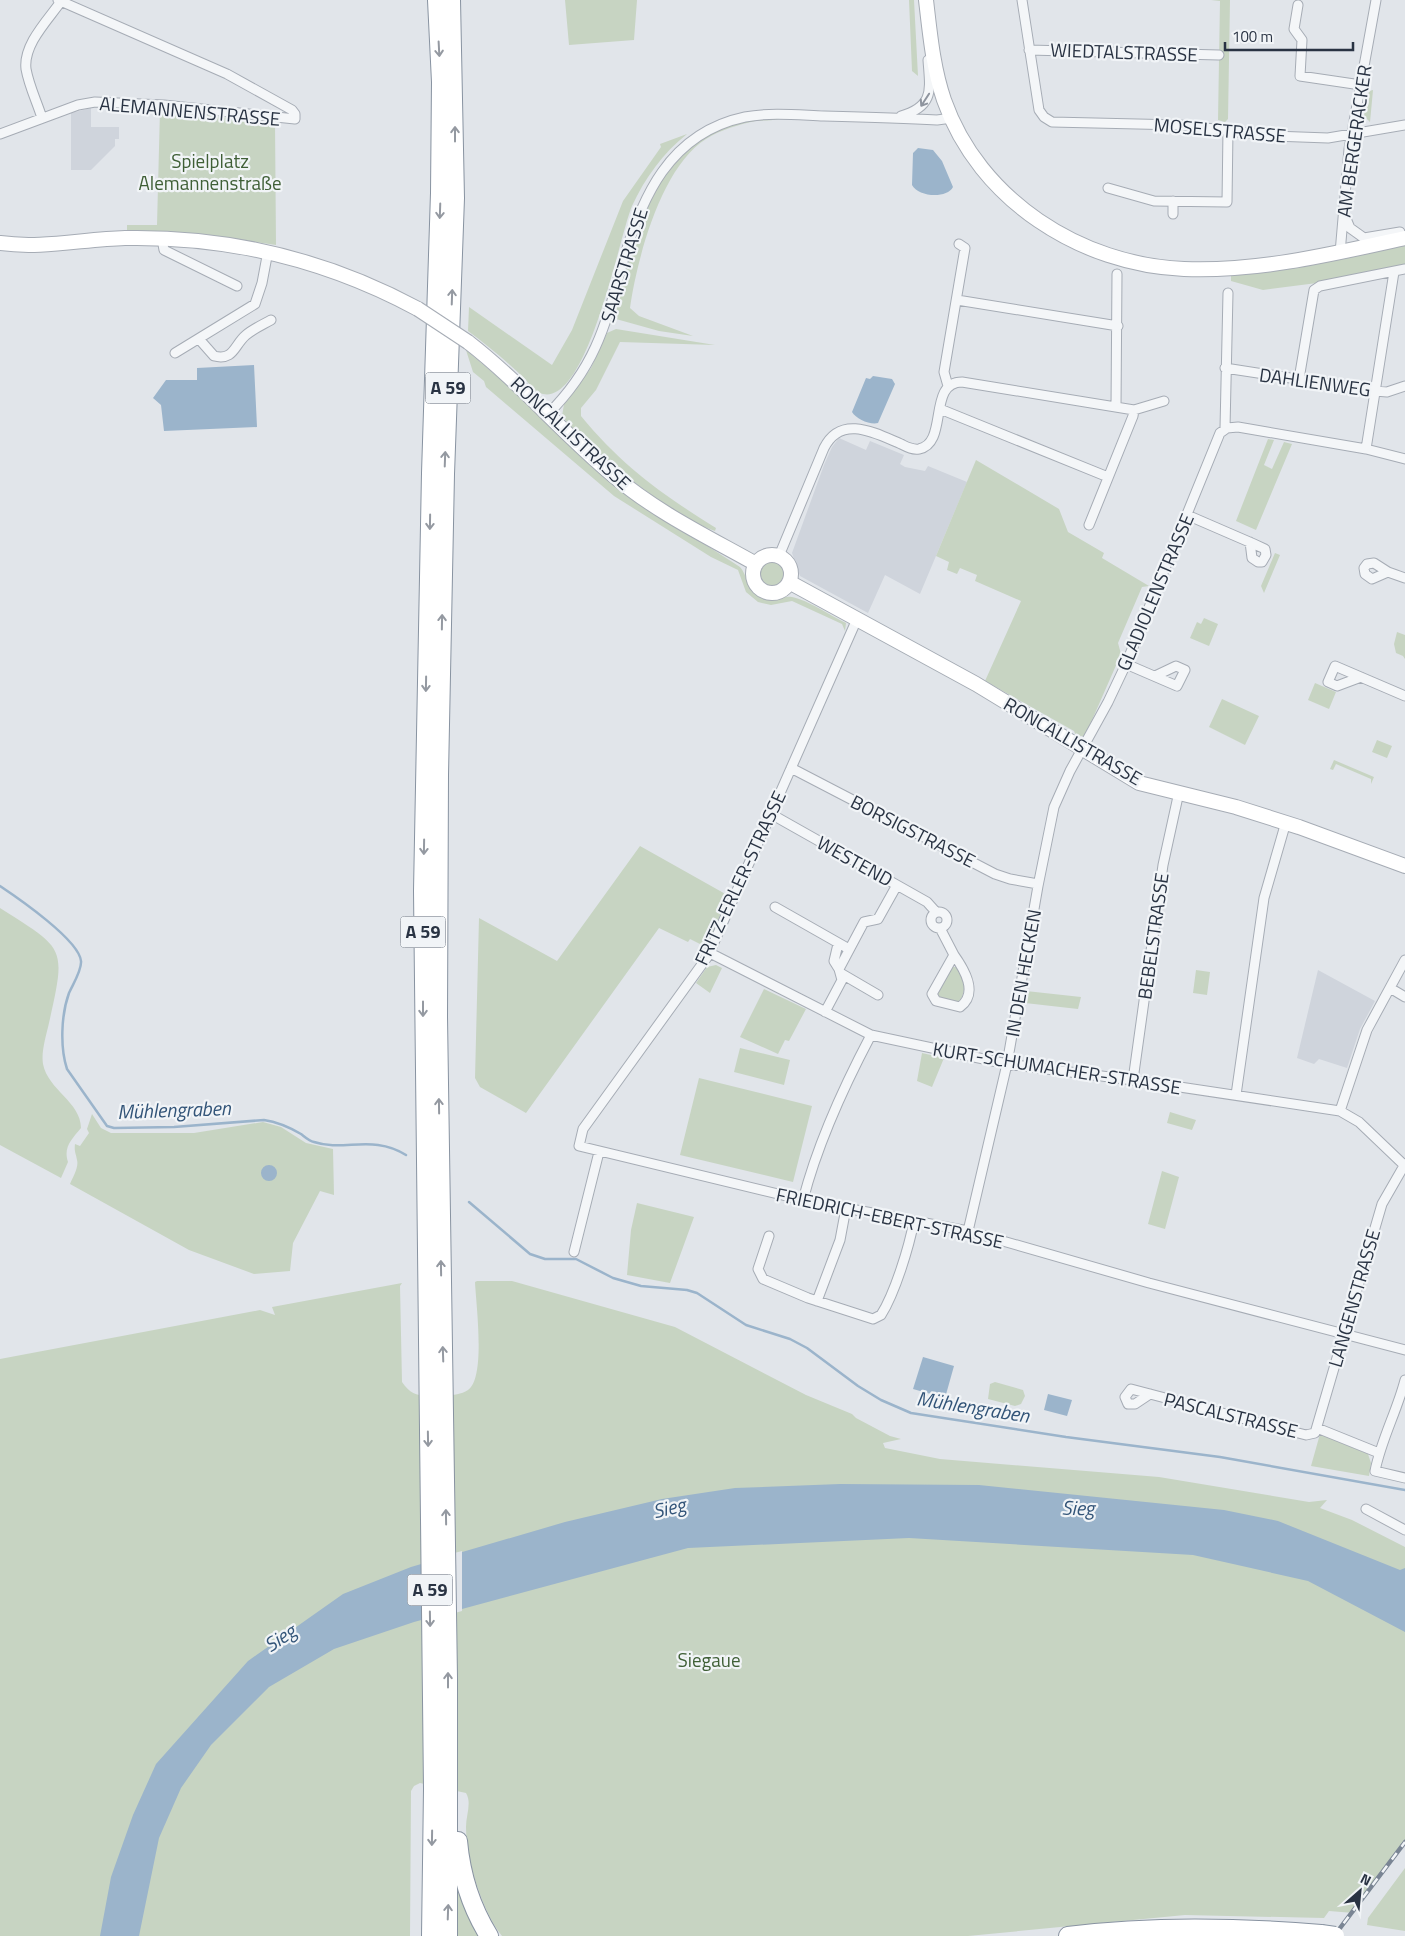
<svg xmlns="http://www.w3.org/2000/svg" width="1405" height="1936" font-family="'Titillium Web',sans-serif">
<rect width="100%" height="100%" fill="#e1e5ea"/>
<!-- built -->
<path fill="#cfd4dc" d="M91,108V127H119V139H115V146L91,170H71V113Z
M839,438L866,450L870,441L904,455L900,464L905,467L925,471L928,466L967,482L920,594L885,575L868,613L800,576L792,553L824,465L832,447Z
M1318,970L1375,1001L1360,1029L1347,1068L1319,1059L1314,1064L1297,1058Z"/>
<!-- green -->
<path fill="#c7d4c2" d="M565,0H637L634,40L569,45Z
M909,0H914L918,76L912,71Z
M1211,0H1230L1228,119L1225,122L1218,120L1220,1Z
M1373,90L1370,122L1364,116L1369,91Z
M160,110L275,123L276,245L203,234L127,231V225H157Z
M762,119H779C772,121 764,120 756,121C740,124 720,130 706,139C661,167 637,259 630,308L639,316L693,336L659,331L616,319L615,312C639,227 655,130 762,119Z
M687,134C663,153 645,178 632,206C619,237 588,404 543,394C536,393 530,386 526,380C508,362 488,346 468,331L469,307L552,365L572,330L623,201L661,147L660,144Z
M1405,244V266L1317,283L1263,290L1231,281V275L1291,267Z
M616,329L715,345L620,342L596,390L581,408V416C622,466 663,495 716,528L715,531C674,517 589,451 562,416L564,404L591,368L607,333Z
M466,350L505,383L616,487L740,567C748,576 746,589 758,596C771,605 780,595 792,597C808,600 831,616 846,623L845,631L842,624L792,601L771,605L758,602L746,592L738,570L711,557L614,496L486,387L484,381L473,372Z
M1268,439L1274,440L1264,465L1272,469L1284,442L1292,444L1256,530L1236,521Z
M976,460L1059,509L1068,532L1104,553L1102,558L1149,586L1142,587L1118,643L1121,654L1085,736H1076L1074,731L985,681L1021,601L975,581L977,575L960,568L957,574L947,570L949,562L936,556Z
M1275,553L1280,555L1264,593L1261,586Z
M758 574a14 14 0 1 1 28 0a14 14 0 1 1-28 0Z
M1204,618L1218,624L1209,646L1190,638L1197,622L1201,624Z
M1397,632L1405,635V659L1403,656L1396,653L1394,644Z
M1315,683L1336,692L1329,709L1308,700Z
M1222,699L1259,716L1245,745L1209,727Z
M1377,740L1392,746L1387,758L1372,752Z
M1334,760L1374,777L1371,784V779L1336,764L1333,770L1330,769Z
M640,846L729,896L706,947L690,939L688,942L659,928L526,1113L480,1087L475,1078L479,918L557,961Z
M0,908C66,950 66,946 49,1023C46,1036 41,1052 43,1064C48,1090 81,1102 81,1128C72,1139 63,1147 68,1162L61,1178L0,1145Z
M716,965L722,968L710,993L696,983L707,967Z
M951,967H957L966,983L962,997L958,1002L941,999L937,993Z
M1196,970L1210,972L1207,995L1193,993Z
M764,989L806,1009L789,1041L785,1040L778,1054L740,1037Z
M1026,991L1081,997L1078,1009L1025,1003Z
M740,1048L790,1060L784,1085L734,1072Z
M922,1053L944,1058L932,1087L917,1081Z
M699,1078L812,1106L793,1182L680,1155Z
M1170,1112L1196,1120L1192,1130L1167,1123Z
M92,1114L101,1128L111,1133H194L263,1122L281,1127L306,1143L333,1149L334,1195L320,1191L293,1243L290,1271L254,1274L189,1250L70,1184C73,1177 79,1167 77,1160C76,1153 74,1152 75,1144L80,1146L89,1133L87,1129Z
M1162,1171L1179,1177L1165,1229L1148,1224Z
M637,1203L694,1217L670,1283L627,1275L631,1230Z
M477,1281H512L675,1327L806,1395L852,1414L856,1418L890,1436L901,1439L883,1443L885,1448L940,1459L1159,1477L1309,1502L1327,1500L1320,1508L1352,1520L1405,1547V1844L1354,1913L1329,1911L1324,1918L1185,1915L968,1936H502C482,1911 466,1859 466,1827C466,1815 472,1803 466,1793L420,1783L414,1786L411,1791L410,1936H0V1359L260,1310L275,1315L272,1307L402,1283L400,1286L402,1382C412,1397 421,1396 438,1395C448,1395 459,1396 468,1390C486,1378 476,1304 475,1282Z
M995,1382L1023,1390L1025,1396L1021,1404L1015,1406L988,1399L990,1384Z
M1320,1434L1368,1454L1371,1463L1369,1476L1311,1466Z
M1405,1868V1931L1367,1925L1368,1918Z
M458,1883L480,1936H458Z"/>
<!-- water -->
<path fill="#9bb4cb" d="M918,148L933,150L942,161L953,187C947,199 918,197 912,185L913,153Z
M254,365L257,427L164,431L161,405L153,398L166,380H197V368Z
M873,376L892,379L895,384L878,423C870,425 856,419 852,412L866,378L870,379Z
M261 1173a8 8 0 1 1 16 0a8 8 0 1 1-16 0Z
M923,1357L954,1366L945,1398L913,1389Z
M1048,1394L1072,1400L1067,1416L1044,1410Z
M840,1484L979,1485L1224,1510L1278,1521L1400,1570L1405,1568V1632L1308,1581L1193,1555L909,1538L688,1548L414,1622L334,1649L269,1687L211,1745L181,1788L159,1838L139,1936H100L111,1877L133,1815L156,1764L248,1661L343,1594L411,1567L565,1522L662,1499L735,1488Z"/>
<!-- pier -->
<path fill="#e1e5ea" d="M462,1551V1611L422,1622L421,1562Z"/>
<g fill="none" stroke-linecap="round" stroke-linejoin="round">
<!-- stream -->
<path stroke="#9bb4cb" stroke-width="2.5" d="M0,886C18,898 79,940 81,961C82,970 73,984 69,993C61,1015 60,1048 67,1069L107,1126L114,1128L174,1127L264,1120C278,1122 289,1127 301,1134C305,1137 309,1141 314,1142C344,1152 373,1134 406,1155
M469,1202L530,1254L545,1259H576L613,1278L641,1286L687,1290L697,1293L746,1325L790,1339L807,1348L858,1386L881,1400L911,1413L1066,1437L1220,1457L1405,1490"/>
<!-- street casing -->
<g stroke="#a6acb5" stroke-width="11">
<path id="street" d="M1022,0L1039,110L1044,117L1052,122L1180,125L1273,136L1328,138L1405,125
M1298,5L1294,29L1302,40L1300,76L1361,85
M1029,50L1219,55
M901,116C935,106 930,89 928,60
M42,118C37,102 29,86 26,69C23,44 49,19 62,0
M0,134L78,105L95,102L164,105L295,119V114L292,110L227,74L58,0
M1108,188L1154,201L1227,202L1228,130
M1173,214V201
M1344,214L1350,228L1364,238L1400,232
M162,239L164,250L237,286
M1340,253L1349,149L1376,0
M957,300L1118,326
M199,339L214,356C234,361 234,345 246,335C253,329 262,325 271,320
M175,353L255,304L262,283L268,251
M1225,368L1375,391L1387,392L1405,386
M1299,379L1314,290L1320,286L1405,269
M948,386L944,372L965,248L959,244
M1116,407L1117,274
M940,409L1108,477
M548,414C595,367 605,327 622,265C641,198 669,133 745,117C771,112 798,115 824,116C862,117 900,118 937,120L952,118
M1225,428L1228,293
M1366,449L1394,272
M1187,515L1254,544L1265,549L1266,555L1262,562H1258L1252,558L1250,542
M1089,525L1133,416L1134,410
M779,556L824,448C841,414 875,433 901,444C907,447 912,450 919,449C949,443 927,382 962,382L1134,410L1164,401
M1388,572L1372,579L1365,574L1364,568L1367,564L1374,563L1388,572L1405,578
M857,619L708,956L583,1129L579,1146L803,1200L968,1231L1149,1283L1405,1350
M1126,664L1177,686L1185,670L1176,666L1155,676
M1361,677L1337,686L1328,682L1335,666L1405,696
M791,768L995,874L1010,879L1038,884
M771,814L927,902L936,912
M775,907L849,949
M931 920a8 8 0 1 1 16 0a8 8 0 1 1-16 0Z
M940,928L954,955
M838,944L834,961L839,969
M710,953L871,1035L1007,1064L1133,1080L1340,1111L1359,1122L1404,1165
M954,955C964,969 979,993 960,1007L936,1001L932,994Z
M842,974L878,995
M1390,988L1405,997
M825,1012L842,980L839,969L864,922L878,919L897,885
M1133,1080L1163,865L1179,792
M1236,1095L1264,898L1286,822
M1340,1111L1367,1030L1405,960
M803,1200C818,1142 843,1088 871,1035
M968,1231L1007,1064L1038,886L1054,807L1070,771L1108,702L1126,664L1220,433L1227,428L1238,427L1366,449L1405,459
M769,1236L758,1269L763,1279L808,1298L873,1319L881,1315C895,1293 909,1247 914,1221
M574,1252L599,1152
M817,1301L840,1240L846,1208
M1405,1380C1397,1411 1381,1440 1375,1471L1405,1478
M1150,1394L1135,1404H1128L1125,1397L1131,1389L1306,1435L1315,1433L1382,1204L1405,1164
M1317,1428L1379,1453
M1366,1509L1405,1530"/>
</g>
<!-- secondary casing -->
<g stroke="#a6acb5" stroke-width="16">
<path id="secondary" d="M926,0C930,34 933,68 944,100C979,200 1081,265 1184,269C1258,272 1333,254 1405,238
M0,243C41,249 84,239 125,238C229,236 327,260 418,309
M468,342C521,383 563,434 614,476C656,512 708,537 756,564
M753 574a19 19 0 1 1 38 0a19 19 0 1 1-38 0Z
M789,582L976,684L1139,783L1236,807L1299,827L1405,866"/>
</g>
<!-- highway casing -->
<g stroke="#8893a1" stroke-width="20">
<path id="highway" d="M458,1841C461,1875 471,1907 489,1936
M431,1936L433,1789L423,891L431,473L440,193L441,82L437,0
M448,1936V1678L438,1017L439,775L445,474L455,198L451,0
M1068,1936C1152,1925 1237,1927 1321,1934"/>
</g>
<!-- street -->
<use href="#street" stroke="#f4f6f8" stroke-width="9"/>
<!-- secondary -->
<use href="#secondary" stroke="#fff" stroke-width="14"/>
<!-- highway -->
<use href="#highway" stroke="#fff" stroke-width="18"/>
<!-- rail casing -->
<g stroke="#7a8594" stroke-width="4.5">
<path id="rail" d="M1334,1936L1405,1842"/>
</g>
<!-- rail -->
<use href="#rail" stroke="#f1f4f7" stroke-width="2.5" stroke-dasharray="8" stroke-linecap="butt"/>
<!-- secondary-bridge casing -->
<g stroke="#a6acb5" stroke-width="16" stroke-linecap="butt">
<path id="secondary-bridge" d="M418,309L468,342"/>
</g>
<!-- highway-bridge casing -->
<g stroke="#8893a1" stroke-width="20" stroke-linecap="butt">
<path id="highway-bridge" d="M1321,1934L1335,1936"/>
</g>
<!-- secondary-bridge -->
<use href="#secondary-bridge" stroke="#fff" stroke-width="14"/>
<!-- highway-bridge -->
<use href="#highway-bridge" stroke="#fff" stroke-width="18"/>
</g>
<!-- one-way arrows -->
<defs><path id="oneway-shaft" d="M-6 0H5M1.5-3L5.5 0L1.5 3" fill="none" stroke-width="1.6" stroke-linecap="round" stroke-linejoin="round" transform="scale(1.25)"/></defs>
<g stroke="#9499a1">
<use href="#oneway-shaft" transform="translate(439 49) rotate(87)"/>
<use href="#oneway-shaft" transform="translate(455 134) rotate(-90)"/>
<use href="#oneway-shaft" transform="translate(440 211) rotate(92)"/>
<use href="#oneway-shaft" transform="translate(452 297) rotate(-88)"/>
<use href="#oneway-shaft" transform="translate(445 459) rotate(-88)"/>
<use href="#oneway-shaft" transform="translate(430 522) rotate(91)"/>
<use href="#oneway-shaft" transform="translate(442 622) rotate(-89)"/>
<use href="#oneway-shaft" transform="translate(426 684) rotate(91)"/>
<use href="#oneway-shaft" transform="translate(424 847) rotate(91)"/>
<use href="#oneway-shaft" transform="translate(423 1009) rotate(90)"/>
<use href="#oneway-shaft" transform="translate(439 1106) rotate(-91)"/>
<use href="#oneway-shaft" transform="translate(441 1268) rotate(-91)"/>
<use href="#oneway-shaft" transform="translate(443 1354) rotate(-92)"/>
<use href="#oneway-shaft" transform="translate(428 1439) rotate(89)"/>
<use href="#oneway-shaft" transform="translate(446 1517) rotate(-91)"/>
<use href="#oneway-shaft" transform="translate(430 1619) rotate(89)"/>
<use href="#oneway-shaft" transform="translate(448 1680) rotate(-90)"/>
<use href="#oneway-shaft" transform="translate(432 1838) rotate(91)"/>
<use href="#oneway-shaft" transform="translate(448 1912) rotate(-88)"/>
</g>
<use stroke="#8e949e" href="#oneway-shaft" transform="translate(925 100) rotate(123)"/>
<g text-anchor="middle" stroke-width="4.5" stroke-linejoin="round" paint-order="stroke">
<!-- shield labels -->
<g fill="#f1f4f7" stroke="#656d79" stroke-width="1">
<rect x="425.5" y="372.5" width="45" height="31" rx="4"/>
<rect x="400.5" y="916.5" width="45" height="31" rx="4"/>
<rect x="407.5" y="1574.5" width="45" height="31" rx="4"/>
</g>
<g font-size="18" font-weight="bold" fill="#293343">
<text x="448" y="394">A 59</text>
<text x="423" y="938">A 59</text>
<text x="430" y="1596">A 59</text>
</g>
<!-- street labels -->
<g font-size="19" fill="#293343" stroke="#f1f4f7">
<text transform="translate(1124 52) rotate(2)" y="7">WIEDTALSTRASSE</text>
<text transform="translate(190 111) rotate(5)" y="7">ALEMANNENSTRASSE</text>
<text transform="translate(1220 130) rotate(5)" y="7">MOSELSTRASSE</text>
<text transform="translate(1354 141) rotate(-82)" y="7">AM BERGERACKER</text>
<text transform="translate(624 265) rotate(-73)" y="7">SAARSTRASSE</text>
<text transform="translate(1315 382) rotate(8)" y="7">DAHLIENWEG</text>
<text transform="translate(571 433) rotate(43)" y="7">RONCALLISTRASSE</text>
<text transform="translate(1155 592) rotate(-67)" y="7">GLADIOLENSTRASSE</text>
<text transform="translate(1073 741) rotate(30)" y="7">RONCALLISTRASSE</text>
<text transform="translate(913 831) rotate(27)" y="7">BORSIGSTRASSE</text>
<text transform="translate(855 861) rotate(29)" y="7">WESTEND</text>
<text transform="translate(740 878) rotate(-65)" y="7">FRITZ-ERLER-STRASSE</text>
<text transform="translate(1153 936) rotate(-82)" y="7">BEBELSTRASSE</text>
<text transform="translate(1023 973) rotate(-80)" y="7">IN DEN HECKEN</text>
<text transform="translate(1057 1068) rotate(9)" y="7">KURT-SCHUMACHER-STRASSE</text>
<text transform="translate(890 1218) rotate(12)" y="7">FRIEDRICH-EBERT-STRASSE</text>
<text transform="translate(1354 1298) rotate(-74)" y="7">LANGENSTRASSE</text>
<text transform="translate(1231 1415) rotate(14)" y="7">PASCALSTRASSE</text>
</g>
<!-- park labels -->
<g font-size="19" fill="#3f5f36" stroke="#f1f4f7">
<text x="210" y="168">Spielplatz<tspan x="210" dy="22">Alemannenstraße</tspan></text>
<text x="709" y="1667">Siegaue</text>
</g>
<!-- water labels -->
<g font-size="20" font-style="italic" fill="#325478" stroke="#f1f4f7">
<text transform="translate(174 1110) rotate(-2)" y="7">Mühlengraben</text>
<text transform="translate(973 1407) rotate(9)" y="7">Mühlengraben</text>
<text transform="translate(669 1508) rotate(-13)" y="7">Sieg</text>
<text transform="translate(1078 1508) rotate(1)" y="7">Sieg</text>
<text transform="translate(280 1638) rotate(-34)" y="7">Sieg</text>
</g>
</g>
<!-- north arrow -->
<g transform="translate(1360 1891) rotate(27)" stroke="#f1f4f7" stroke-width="4" paint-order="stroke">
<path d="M0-4L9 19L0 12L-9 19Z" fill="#293343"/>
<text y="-8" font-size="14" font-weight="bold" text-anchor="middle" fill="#293343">N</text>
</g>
<!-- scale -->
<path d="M1225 42v8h128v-8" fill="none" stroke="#293343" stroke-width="2.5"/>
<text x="1232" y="42" font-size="15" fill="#293343" stroke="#f1f4f7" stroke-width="4" paint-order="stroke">100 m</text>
</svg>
